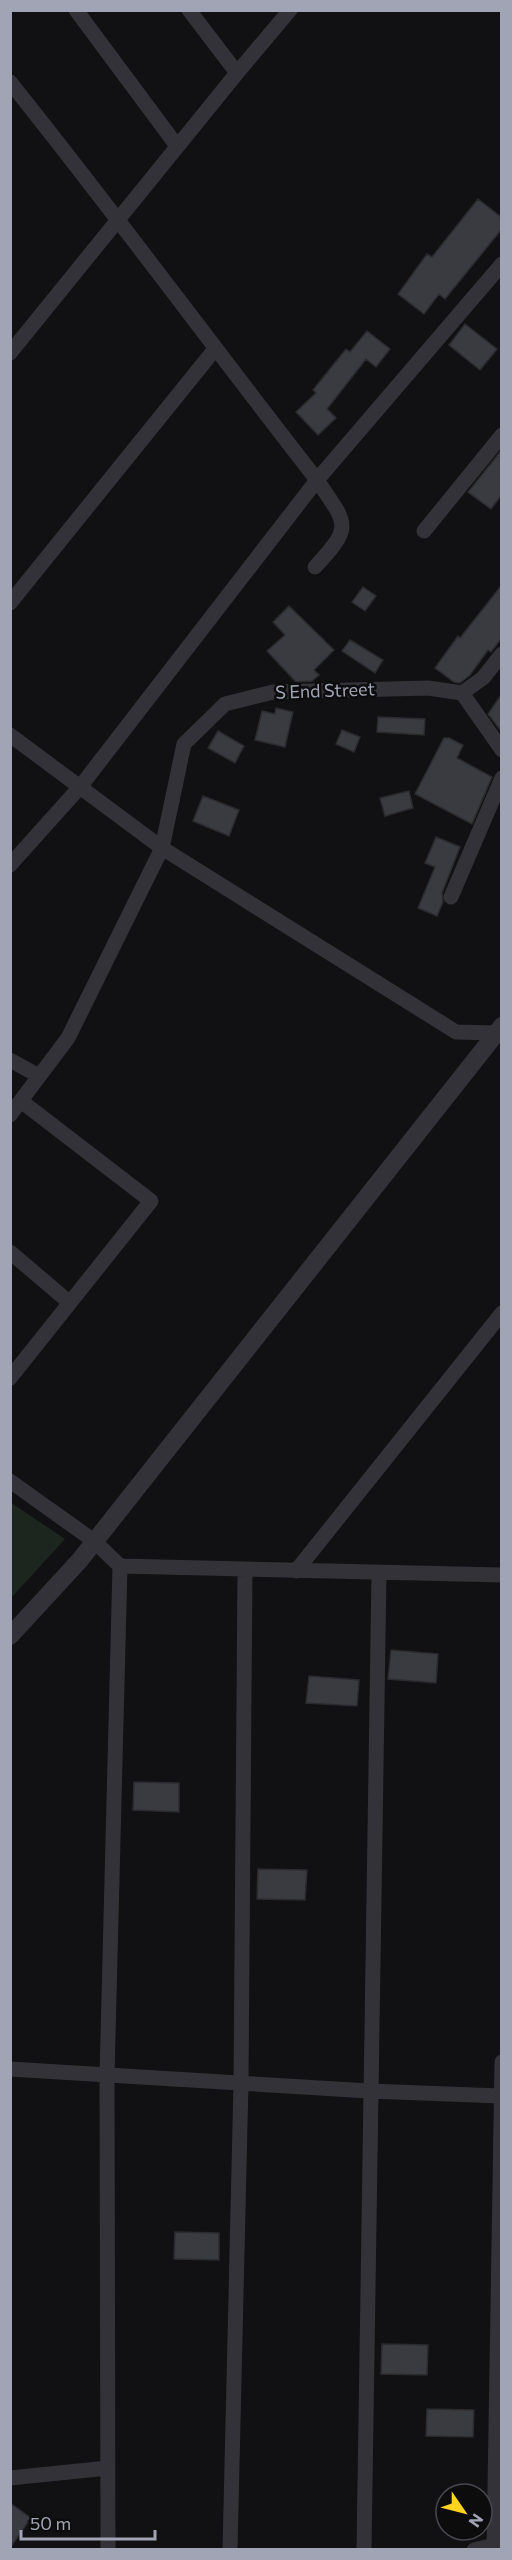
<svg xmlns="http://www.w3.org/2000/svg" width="512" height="2560" font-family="Commissioner,sans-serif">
<rect width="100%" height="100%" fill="#111113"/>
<!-- green -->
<path fill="#1d251f" d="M10,1502L65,1539L11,1598H10Z"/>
<!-- building -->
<path fill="#3a3b40" stroke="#2b2b2f" stroke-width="1.5" d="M478,199L501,217V230L445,299L439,294L424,314L398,294L427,254L432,257Z
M465,324L497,349L480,370L449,345Z
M367,331L390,349L376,367L366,359L327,409L336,418L318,435L296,412L316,393L313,390L346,349L350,352Z
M501,451V496L491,509L468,492Z
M501,586V639L491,652L488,650L470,675L460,683L454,682L435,668L458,636L460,638Z
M363,587L376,596L365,611L352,602Z
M289,606L334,650L314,670L319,675L312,681L296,682L267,651L285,635L273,622Z
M350,640L383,660L375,673L342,651Z
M501,695V731L488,714Z
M276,708L293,712L285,747L255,740L262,711L275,714Z
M378,717L425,719L424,735L377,732Z
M342,730L360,737L354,752L336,744Z
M218,731L244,746L235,763L208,748Z
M444,738H449L463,745L457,758L492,777L472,824L415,794Z
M409,791L413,808L385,816L380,798Z
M203,796L239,810L229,836L193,821Z
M436,837L460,847L442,893L443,902L437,916L418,908L435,867L425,863Z
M391,1650L438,1654L436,1683L388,1679Z
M309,1676L359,1680L357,1706L306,1703Z
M134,1782L179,1783V1812L133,1810Z
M258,1869L307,1870L305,1900L257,1899Z
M175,2232L219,2233V2260L174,2259Z
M382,2344L428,2345L427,2375L381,2374Z
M427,2409L474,2410L473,2437L426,2436Z
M10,2503L31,2518L10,2548Z"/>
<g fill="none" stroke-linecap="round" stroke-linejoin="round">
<!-- minor -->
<path stroke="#323238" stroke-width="15" d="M76,10L177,146
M189,10L237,73
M10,82C115,213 214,348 317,480L80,787L10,865
M10,353L237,73L290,10
M424,531L502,435
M315,567C354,525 347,525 317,480L502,264
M10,603L215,349
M462,693L502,750
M10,735L162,848L456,1032L496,1033
M451,897L502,778
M10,1060L39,1076
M10,1115L68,1038L162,848L184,744L225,704L273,692L428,688L462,693L483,678L502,654
M10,1252L70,1303
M10,1378L151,1201L21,1101
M10,1481L94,1541L120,1566L502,1575
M296,1571L502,1313
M10,2069L369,2091L501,2096
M10,2478L108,2468
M108,2550L107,2075L120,1566
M230,2550L241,2083L245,1569
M364,2550L379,1572
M474,2550L502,2543
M494,2550L502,2062"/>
<!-- tertiary -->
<path stroke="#323238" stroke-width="18" d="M10,1636L80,1560L502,1026"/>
</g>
<g text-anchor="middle" stroke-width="5" stroke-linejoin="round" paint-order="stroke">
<!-- street labels -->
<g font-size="18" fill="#a1a4b4" stroke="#0c0c0d">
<text transform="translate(325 691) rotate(-2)" y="6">S End Street</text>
</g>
</g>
<!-- border -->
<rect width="512" height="2560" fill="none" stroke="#a1a4b4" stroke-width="24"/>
<!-- north arrow -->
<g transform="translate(464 2512) rotate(125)"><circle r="28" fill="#0c0c0d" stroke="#484950" stroke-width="1.5"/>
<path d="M0-4.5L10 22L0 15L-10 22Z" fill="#fed41e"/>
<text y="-9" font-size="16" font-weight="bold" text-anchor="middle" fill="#a1a4b4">N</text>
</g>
<!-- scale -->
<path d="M21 2530v9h134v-9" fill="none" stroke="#a1a4b4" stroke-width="3"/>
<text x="30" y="2530" font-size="18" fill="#a1a4b4" stroke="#0c0c0d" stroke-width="4.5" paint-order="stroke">50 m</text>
</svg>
